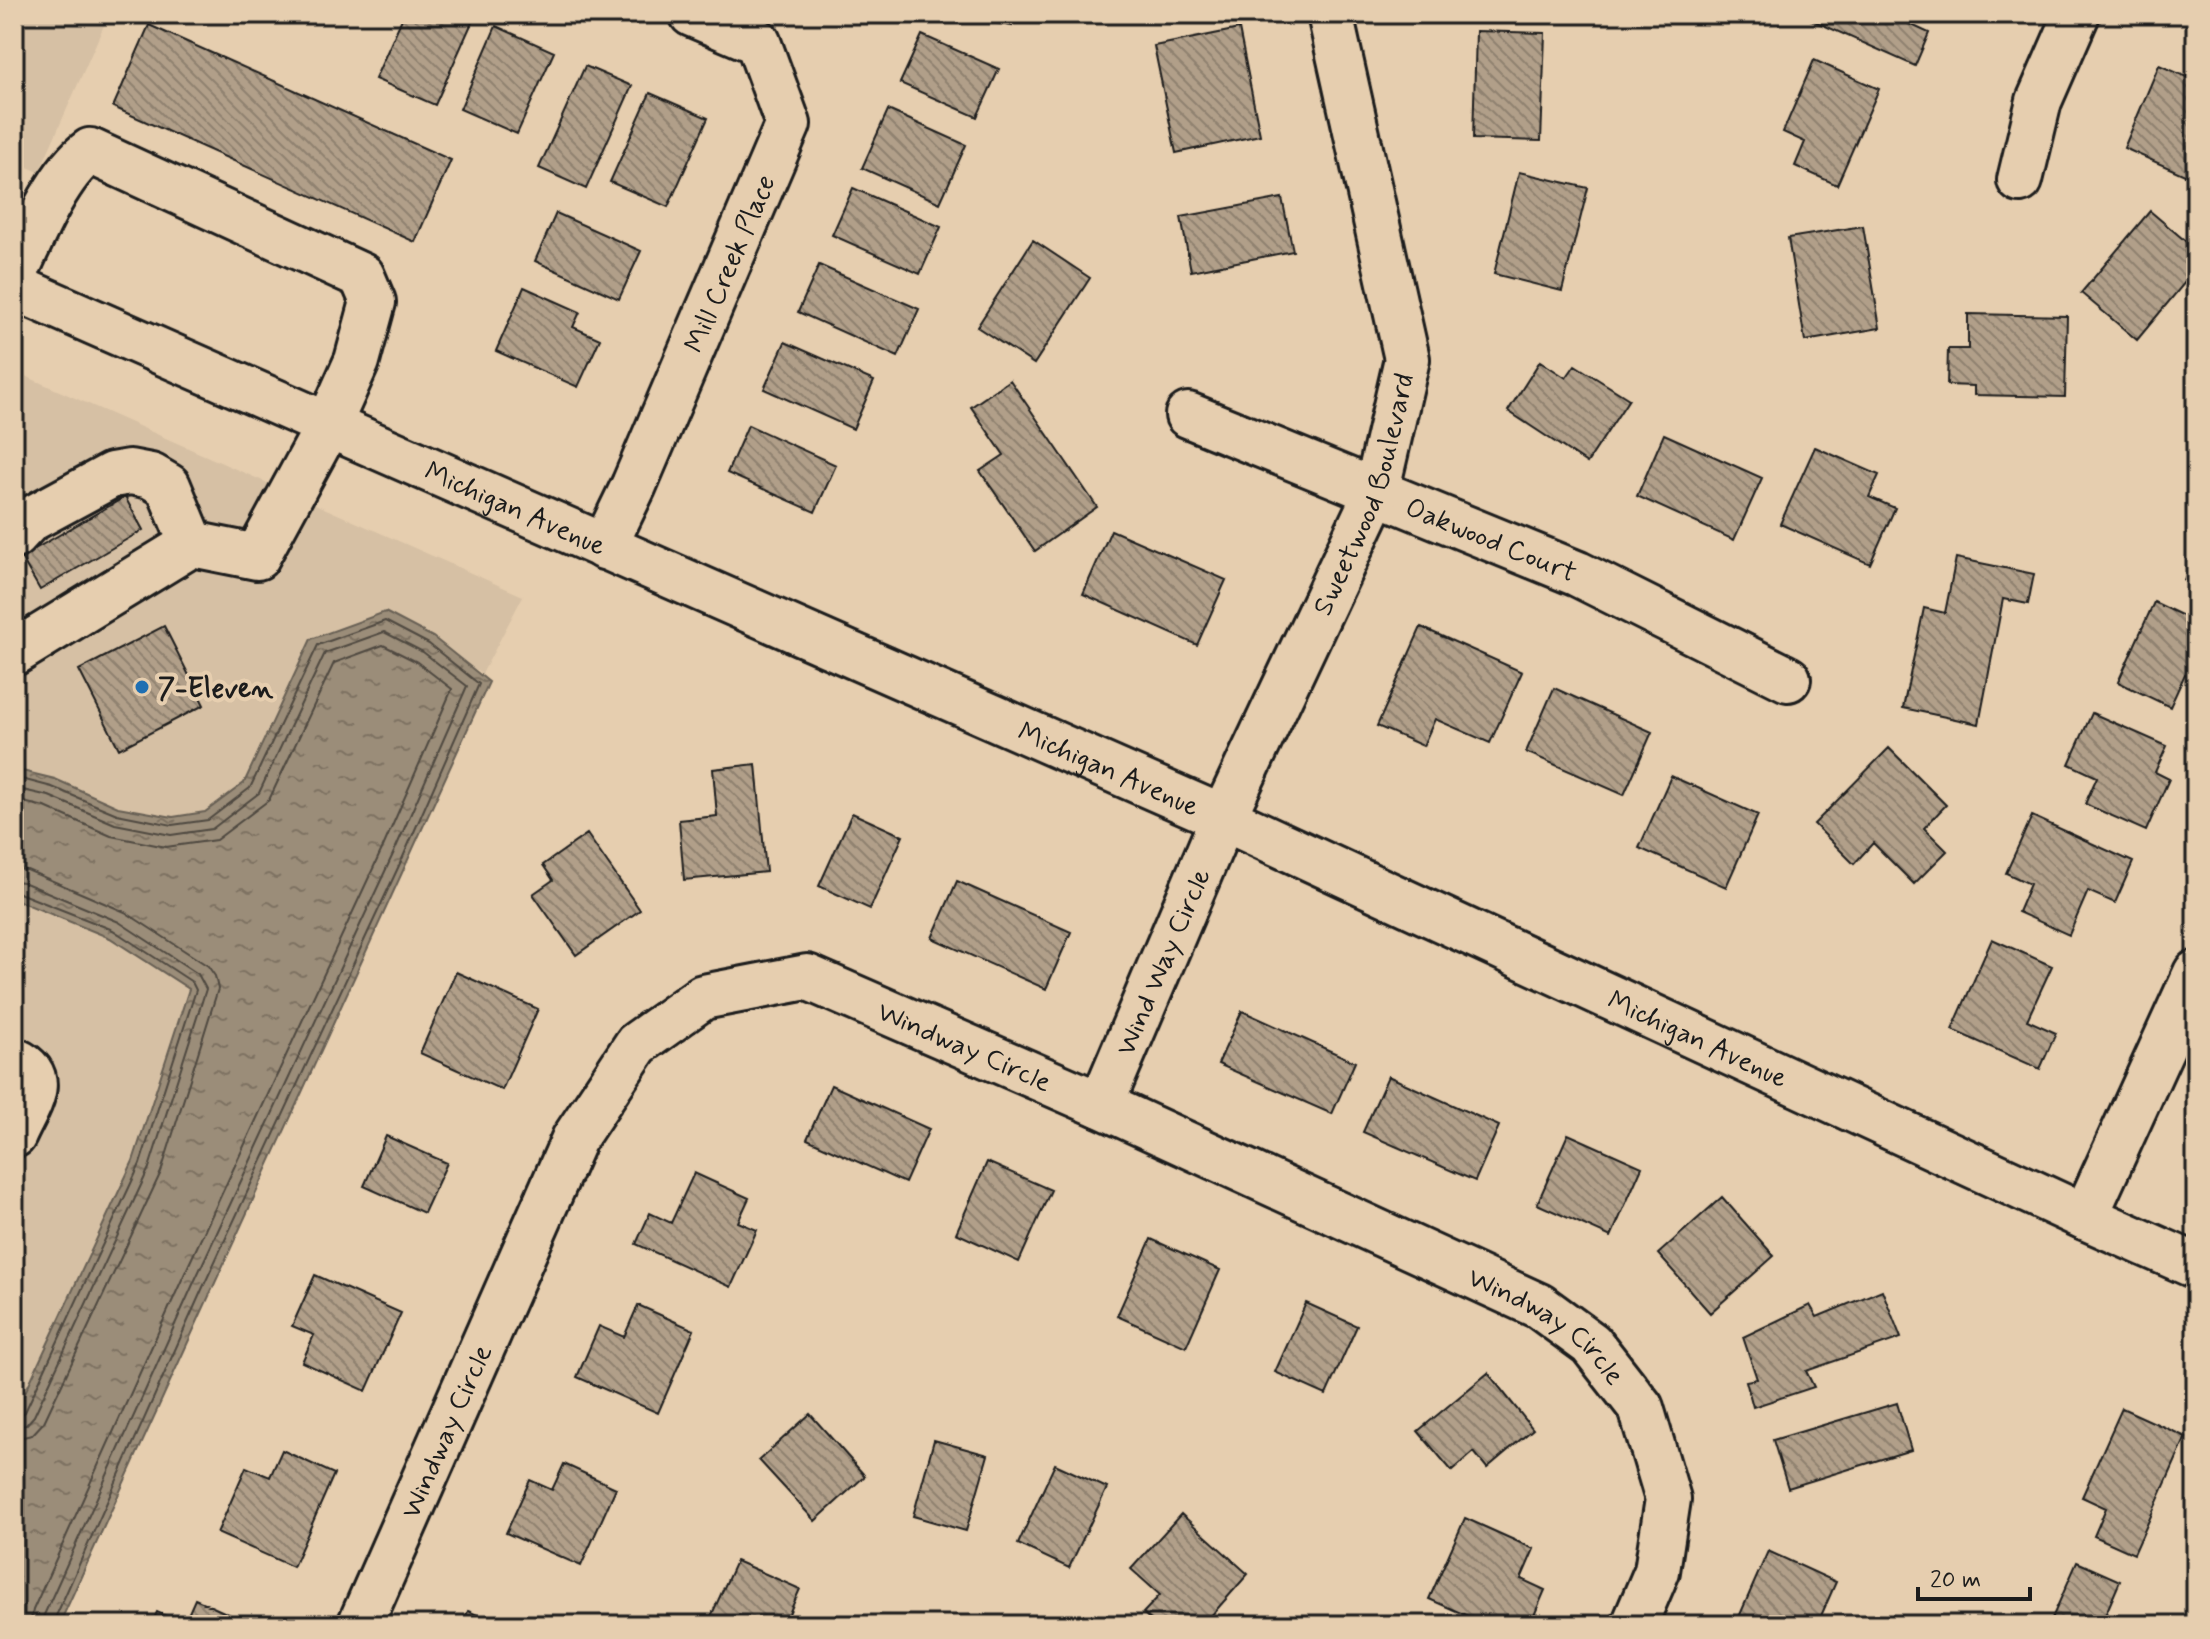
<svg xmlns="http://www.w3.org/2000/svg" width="2210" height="1639" font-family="Mynerve,sans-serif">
<defs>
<pattern id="water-ripples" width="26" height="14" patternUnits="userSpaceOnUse" patternTransform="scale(2)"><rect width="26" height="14" fill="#9b8d79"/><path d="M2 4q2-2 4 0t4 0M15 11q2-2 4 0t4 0" fill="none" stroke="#7e7262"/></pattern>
<pattern id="building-back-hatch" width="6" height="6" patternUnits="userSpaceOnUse" patternTransform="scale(2)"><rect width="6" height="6" fill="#b19f89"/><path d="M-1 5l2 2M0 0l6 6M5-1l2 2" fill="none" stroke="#8f816f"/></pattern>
</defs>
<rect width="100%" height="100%" fill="#e6ceaf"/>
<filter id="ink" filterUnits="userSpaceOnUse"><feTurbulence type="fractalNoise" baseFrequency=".0125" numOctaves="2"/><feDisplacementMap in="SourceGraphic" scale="16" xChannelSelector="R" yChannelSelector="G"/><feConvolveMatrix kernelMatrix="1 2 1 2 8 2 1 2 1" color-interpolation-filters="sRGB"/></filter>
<g filter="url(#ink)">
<!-- built -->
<path fill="#d6c0a4" d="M14,14H109L39,172L14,161Z
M14,371L523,596L482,674L477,670L311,639L244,783L205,813L173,817L118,807L55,779L14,769Z
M14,896L21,902L110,938L189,989L133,1161L14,1416Z"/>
<!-- water -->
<path fill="url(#water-ripples)" stroke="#686054" stroke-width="2" d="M385,612L433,637L489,682L59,1625H14V1416L133,1161L189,989L110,938L21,902L14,896V769L55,779L118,807L173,817L205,812L244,783L311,639Z"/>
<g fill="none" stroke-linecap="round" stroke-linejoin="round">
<!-- shore -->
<path stroke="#4f4941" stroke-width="2" d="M14,777L52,787L117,814L172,825L208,820L250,788L318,645L385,621L429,644L479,684L403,857L204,1285L52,1625
M14,788L49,796L115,824L171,835L212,829L259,793L325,653L384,632L423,652L467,686L394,852L195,1280L44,1615L42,1625
M14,800L45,807L111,836L166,847L216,840L269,800L334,663L383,645L417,662L452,689L383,847L184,1275L33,1610L30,1625
M14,869L27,870L125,912L208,966L215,976L218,989L161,1172L44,1422L32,1435L14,1439
M14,881L23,882L119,922L198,974L206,989L149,1168L34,1416L26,1425L14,1427
M14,891L113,930L192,982L196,990L140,1164L25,1412L20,1416L14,1417"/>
</g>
<!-- building -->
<path fill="url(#building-back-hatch)" stroke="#1c1c1c" stroke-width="2" d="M404,14L415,19L417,14H465L474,18L435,105L375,79Z
M950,14H1014L1012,26Z
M1806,14H1906L1903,21L1929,33L1915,66L1805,17Z
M149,25L451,160L415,242L113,107Z
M496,26L554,52L517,134L460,109Z
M1239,29L1260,135L1176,153L1154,46Z
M1476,31L1545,33L1541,141L1473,139Z
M922,35L999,69L977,117L900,83Z
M1814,60L1879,89L1837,185L1795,166L1805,142L1783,132Z
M2159,65L2196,81V180L2124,148Z
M585,66L632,86L586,189L539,168Z
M650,93L708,118L668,207L610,182Z
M888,110L966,145L940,203L862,168Z
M1519,172L1588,188L1562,291L1494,274Z
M853,188L941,227L920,274L832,235Z
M1282,198L1293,251L1191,271L1181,217Z
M2150,211L2196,250V269L2137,340L2081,293Z
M556,213L641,251L619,299L535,261Z
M1863,226L1880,328L1805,341L1788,238Z
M1033,240L1090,278L1034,364L977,327Z
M819,265L919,309L898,357L798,312Z
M524,287L580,312L573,327L600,339L578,387L496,351Z
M1968,314L2067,316L2065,397L1974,395V386L1947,385L1948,349H1968Z
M785,342L874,381L853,429L764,389Z
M1540,361L1566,378L1575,365L1629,399L1587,463L1508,411Z
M1010,380L1097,507L1035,551L980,471L1004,455L971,407Z
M748,425L836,465L815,512L727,473Z
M1664,434L1762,478L1734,540L1637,496Z
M1815,447L1879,475L1869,497L1895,508L1870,564L1780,524Z
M125,497L143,530L40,590L21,557Z
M1111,530L1226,580L1197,645L1083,594Z
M2196,554V586L2184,580Z
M1956,558L2034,574L2028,604L2003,599L1979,724L1903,708L1924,608L1945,613Z
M2154,602L2196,622V679L2185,674L2170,707L2118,682Z
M164,626L204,705L119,749L79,670Z
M1421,627L1522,672L1490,743L1435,719L1423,746L1377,726Z
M1554,688L1652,732L1624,795L1526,752Z
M2092,713L2167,746L2155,772L2169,779L2146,831L2085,804L2097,777L2069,764Z
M1889,748L1946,805L1924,828L1947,851L1914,884L1873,843L1854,864L1814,824Z
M756,764L766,872L684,880L679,820L717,816L713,769Z
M1671,776L1758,815L1726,887L1639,848Z
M852,813L903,836L870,909L819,886Z
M2032,816L2133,862L2115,903L2088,891L2069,935L2018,912L2030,884L2006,873Z
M587,834L640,910L576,955L533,894L553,880L543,865Z
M957,881L1071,932L1046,989L932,938Z
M1992,939L2052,966L2027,1020L2056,1033L2040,1069L1952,1030Z
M456,972L538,1009L502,1090L420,1053Z
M1242,1011L1355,1062L1332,1114L1218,1064Z
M1388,1076L1499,1126L1475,1181L1363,1132Z
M831,1085L929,1129L905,1183L807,1139Z
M1568,1134L1642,1167L1611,1237L1537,1204Z
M386,1136L447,1163L424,1213L364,1186Z
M987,1162L1051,1190L1019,1262L956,1233Z
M694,1173L749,1198L738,1222L757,1230L731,1287L636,1244L650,1213L671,1223Z
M1722,1197L1774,1256L1710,1313L1658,1254Z
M1151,1239L1220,1270L1186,1347L1117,1316Z
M315,1275L401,1313L366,1391L302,1362L314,1335L292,1326Z
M1882,1290L1901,1338L1806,1371L1814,1387L1753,1407L1746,1381L1757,1379L1743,1337L1810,1305L1817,1317Z
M1306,1303L1357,1326L1326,1395L1275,1372Z
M638,1305L694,1330L658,1413L577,1377L599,1326L624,1337Z
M1488,1373L1533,1429L1487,1468L1474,1452L1452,1471L1418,1431Z
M1897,1403L1911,1450L1788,1488L1773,1440Z
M2122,1408L2186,1437L2134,1554L2094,1536L2106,1508L2082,1497Z
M810,1414L865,1476L815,1521L759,1460Z
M934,1440L988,1455L966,1531L913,1516Z
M282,1450L334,1474L293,1567L217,1533L246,1467L270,1477Z
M564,1464L616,1488L581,1566L506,1533L530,1480L552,1490Z
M1055,1464L1107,1488L1069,1568L1018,1544Z
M1181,1514L1248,1574L1203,1625H1156L1143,1613L1160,1595L1131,1569Z
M1465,1518L1534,1549L1521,1579L1545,1590L1530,1625H1488L1429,1599Z
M1768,1551L1836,1582L1817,1625H1756L1739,1617Z
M736,1561L800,1589L784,1625H707Z
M2077,1562L2120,1581L2101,1625H2049Z
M195,1599L253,1625H151L157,1612L184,1624Z
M468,1611L500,1625H462Z"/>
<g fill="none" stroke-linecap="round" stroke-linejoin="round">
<!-- minor casing -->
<g stroke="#1c1c1c" stroke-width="50">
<g id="minor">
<path d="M2020,180L2039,101L2077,14"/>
<path d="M14,276C31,239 57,174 90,151L362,276L373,302L357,361L328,426L257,557L192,544L14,653"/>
<path id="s1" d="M1188,415L1578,574L1788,679"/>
<path d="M14,536L29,520L112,475L130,472L151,476L168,486L192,544"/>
<path id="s2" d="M604,547L634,485L788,124L758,42L692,14"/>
<path d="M14,1060C52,1076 26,1107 14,1135"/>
<path id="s3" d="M1101,1105L1223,818L1376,493L1407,359L1330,14"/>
<path d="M2085,1217L2196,973"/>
<path id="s4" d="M360,1625L574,1139L637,1044L703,997L807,977L1101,1105L1539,1306L1591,1344L1641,1408L1668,1499L1657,1571L1634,1625"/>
</g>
</g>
<!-- major casing -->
<g stroke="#1c1c1c" stroke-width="50">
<g id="major">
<path id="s5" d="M14,287L1223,818L2085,1217L2196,1266"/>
</g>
</g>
<!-- minor -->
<use href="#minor" stroke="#e6ceaf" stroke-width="44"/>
<!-- major -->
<use href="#major" stroke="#e6ceaf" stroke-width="44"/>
</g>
</g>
<!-- markers -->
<circle fill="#1f6fb2" stroke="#e6ceaf" stroke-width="3" cx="142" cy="687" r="8"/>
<g text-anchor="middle" stroke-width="8" stroke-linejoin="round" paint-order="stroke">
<!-- street labels -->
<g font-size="28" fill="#1c1c1c" stroke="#e6ceaf">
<text dy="10" stroke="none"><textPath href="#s2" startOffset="310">Mill Creek Place</textPath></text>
<text dy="10" stroke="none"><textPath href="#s3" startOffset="666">Sweetwood Boulevard</textPath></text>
<text dy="10" stroke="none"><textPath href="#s5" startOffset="548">Michigan Avenue</textPath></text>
<text dy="10" stroke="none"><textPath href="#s1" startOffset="328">Oakwood Court</textPath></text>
<text dy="10" stroke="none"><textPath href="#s5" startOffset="1196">Michigan Avenue</textPath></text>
<text dy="10" stroke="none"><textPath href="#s3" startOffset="156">Wind Way Circle</textPath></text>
<text dy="10" stroke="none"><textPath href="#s5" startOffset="1844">Michigan Avenue</textPath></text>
<text dy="10" stroke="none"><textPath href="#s4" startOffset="1004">Windway Circle</textPath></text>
<text dy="10" stroke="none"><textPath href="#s4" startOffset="1652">Windway Circle</textPath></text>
<text dy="10" stroke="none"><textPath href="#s4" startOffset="212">Windway Circle</textPath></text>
</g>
<!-- poi labels -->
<g font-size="28" font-weight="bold" fill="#1c1c1c" stroke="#e6ceaf" text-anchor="start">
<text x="158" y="697">7-Eleven</text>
</g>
</g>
<!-- margin -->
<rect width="2210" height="1639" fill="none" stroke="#e6ceaf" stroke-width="48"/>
<rect x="24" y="24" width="2162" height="1591" fill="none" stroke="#1c1c1c" stroke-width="3" filter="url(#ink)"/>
<!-- scale -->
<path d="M1918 1587v12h112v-12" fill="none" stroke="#1c1c1c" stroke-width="4"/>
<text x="1930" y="1587" font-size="24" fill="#1c1c1c" stroke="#e6ceaf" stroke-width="6" paint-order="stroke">20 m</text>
</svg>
